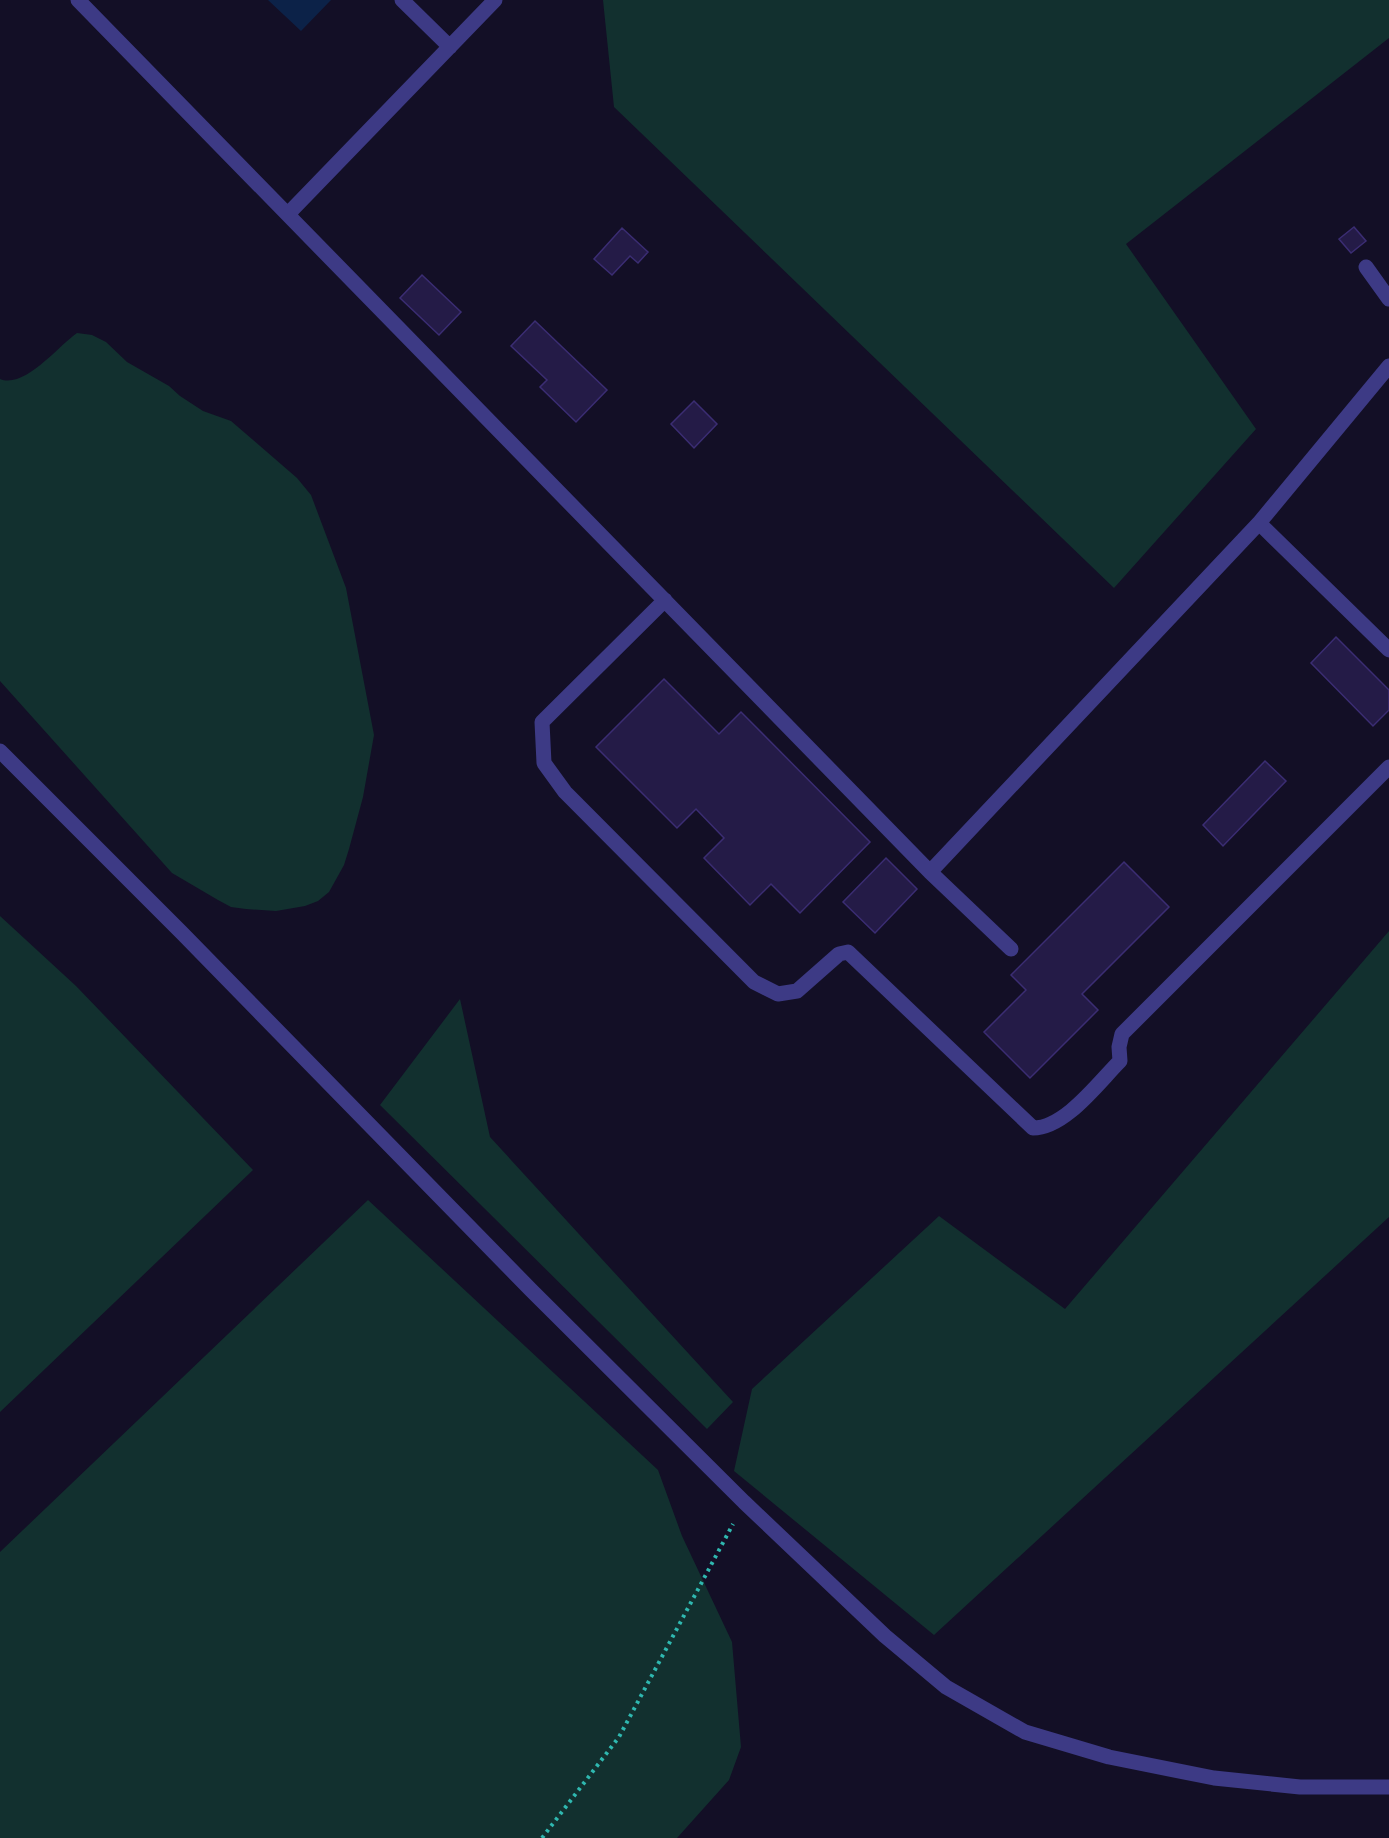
<svg xmlns="http://www.w3.org/2000/svg" width="1389" height="1838" font-family="Barlow,sans-serif">
<rect width="100%" height="100%" fill="#130f26"/>
<!-- green -->
<path fill="#12302f" d="M603,0H1389V38L1126,244L1256,429L1114,588L614,107Z
M77,333L92,335L106,342L127,362L169,386L180,396L203,411L231,421L297,478L311,495L346,588L374,735L363,797L349,849L344,865L329,892L318,901L305,906L276,911L246,909L231,907L218,900L172,873L0,681V379C25,389 58,346 77,333Z
M0,916L76,986L253,1170L0,1412Z
M1389,931V1217L934,1635L734,1471L752,1389L939,1216L1065,1309Z
M460,999L490,1137L733,1402L707,1429L380,1105Z
M368,1200L658,1470L682,1536L732,1642L741,1747L729,1780L677,1838H0V1552Z"/>
<!-- water -->
<path fill="#0c2248" d="M268,0H331L301,31Z"/>
<!-- building -->
<path fill="#241b47" stroke="#3b2d73" stroke-width="1.5" d="M1354,227L1366,241L1351,253L1339,239Z
M622,228L648,252L638,263L630,256L612,275L594,259Z
M422,275L461,312L439,335L400,298Z
M535,321L607,390L576,422L540,387L547,380L511,346Z
M694,401L717,424L694,448L671,424Z
M1336,637L1389,690V710L1373,726L1311,663Z
M664,679L719,734L741,712L870,842L800,913L771,884L750,905L704,858L724,838L696,809L677,828L596,747Z
M1265,761L1286,781L1223,846L1203,825Z
M886,858L917,889L875,933L843,902Z
M1124,862L1169,907L1082,994L1098,1010L1030,1078L984,1032L1026,990L1011,975Z"/>
<g fill="none" stroke-linecap="round" stroke-linejoin="round">
<!-- path -->
<path stroke="#2fb8b0" stroke-width="4" stroke-dasharray="3 4.5" stroke-linecap="butt" d="M542,1838L619,1737L733,1524"/>
<!-- minor -->
<path stroke="#3d3a85" stroke-width="15" d="M78,0L930,872L1011,949
M402,0L450,47
M288,214L495,0
M1366,267L1389,299
M1259,523L1389,366
M665,600L542,722L544,763L565,792L754,982L778,994L797,991L839,954L848,952L1033,1128C1065,1128 1098,1083 1120,1061L1119,1047L1122,1034L1389,767
M0,751L181,932L531,1290L744,1502L885,1636L946,1687L1025,1732L1109,1757L1214,1778L1300,1787H1389
M930,872L1259,523L1389,650"/>
</g>
</svg>
